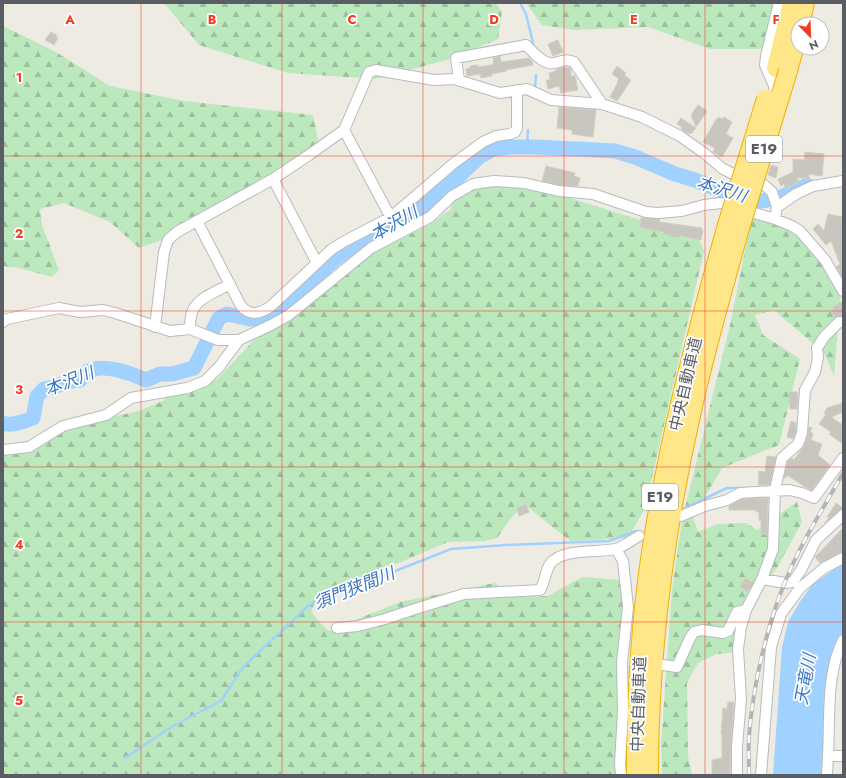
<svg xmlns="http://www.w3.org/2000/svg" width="846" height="778" font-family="Jost,'Noto Sans JP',sans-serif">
<defs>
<pattern id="forest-firs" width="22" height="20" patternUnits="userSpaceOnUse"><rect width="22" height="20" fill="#bce8be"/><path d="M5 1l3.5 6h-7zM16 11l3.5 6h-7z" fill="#9cbf9e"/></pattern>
</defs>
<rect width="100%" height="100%" fill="#eeece2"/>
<!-- forest -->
<path fill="url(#forest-firs)" d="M164,3H496L502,12L498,39L454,58L376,79L288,73L199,45Z
M526,3H777L769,44L761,49H710L648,27L574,30L542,25Z
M3,26L56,52L110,86L184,101L313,115L319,144L283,173L171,237L139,248L110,222L64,203L40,209L42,225L59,270L52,277L19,268L3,266Z
M473,183H522L698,238L704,251L645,508L628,538L570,541L524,504L508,522L497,538L485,541L448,542L382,570L318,594L311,612L328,631L400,602L495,583L512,597L548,596L582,577L621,580L626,603L621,775H3V449L49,441L66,427L139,411L165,400L163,394L216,380L258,336L276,322L375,252L432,223L451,209L453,194Z
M752,216L799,233L841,289L834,376L824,353L774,310L755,315L763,335L800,359L779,445L722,468L693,517L698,532L718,524L746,523L757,530L797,502L802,522L777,568L754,598L741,652L716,654L698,663L687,683L688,756L692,775H662L661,744L672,590L682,520L730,325Z"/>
<!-- water -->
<path fill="#a1d2ff" d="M843,563V632L830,659L825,686L822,775H773L782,647L788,622L799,603L813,584Z"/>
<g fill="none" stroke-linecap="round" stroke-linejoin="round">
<!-- stream -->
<path stroke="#a1d2ff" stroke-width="2.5" d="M520,3L526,14L534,47
M535,88L536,75
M527,147L528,130
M681,510L727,488H746
M125,758L171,727L221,701L243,667L309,605L451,549L506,545L609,541L636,531"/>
<!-- river -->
<path stroke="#a1d2ff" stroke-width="15" d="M3,423C12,427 24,421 33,418L37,396L44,389C57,388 68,379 80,380C83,377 85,372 89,371C104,363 132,374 146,380L160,374H172L194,368L219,318L227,314L250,319L262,318L275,313L336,258L358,243L401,223L413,215L440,191L458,177L479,157L494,149L509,147H537L615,151L635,157L675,174L695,180L726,193L761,201L779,198L807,185"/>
</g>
<!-- building -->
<path fill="#c9c6bf" stroke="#d3cec0" d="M51,32L57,35L56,37L58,38L54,45L45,40Z
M558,40L563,52L553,56L548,44Z
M500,56L501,62L529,58L532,61L533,65L506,70V71L492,74V76L481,78L480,74L467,76L466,69L470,68V66L478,65V67L491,65L494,63L493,58Z
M617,66L626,73L624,75L631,80L617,101L610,97L618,82L617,81L619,79L612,74Z
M564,67L570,68L571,69V76H575L578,90L561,93L559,86L548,89L546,80H550L549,73L556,71V69Z
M698,105L707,111L696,127L691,115Z
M559,107L596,110L593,137L572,134V130L557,128Z
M719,117L722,119L724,117L732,122L726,134L733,138L722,157L713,152L715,148L703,142L717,118L718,119Z
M681,118L696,128L691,134L690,133L689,134L681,129L682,127L677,124Z
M805,152L824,154L822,176L809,174V178H797L799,182L785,188L784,184L781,186L778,179L793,172V159L804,160Z
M771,165L778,167L776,178L768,175Z
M546,166L575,173L574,176L580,178L578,186L560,185L542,181Z
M828,214L843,217V278L836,267L840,264L831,241L826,245L813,229L818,224L824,231Z
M641,218L660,219L659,222L702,228L701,230H703L701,240L678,235L677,237L663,234L664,232L640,227Z
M843,301V316L835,317L831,311L833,310L832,308Z
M789,392H798L797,409H790Z
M843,403V412L831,417L843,425V444L829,434L831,432L819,424L826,414L824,413L827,408Z
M791,421L796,423V432L793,439L787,437Z
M809,427L812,428L810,431L813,434L811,440L822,444L818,455L830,465L812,490L805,487L787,475L786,478H784L788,461L792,458L794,460L804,446L808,435Z
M767,456L776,457L770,485H758L759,471L765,472Z
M768,498L767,534H761V520L759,521V512H756V510H729V506L742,499Z
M836,503L843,508L824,523L829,518L827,517Z
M526,504L529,512L519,516L517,508Z
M843,528V552L820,563L815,557Z
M745,578L753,583L749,590L747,591L740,587Z
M728,702H734L731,745L730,775L712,774V760L722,758V735L721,734L723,708L727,709Z"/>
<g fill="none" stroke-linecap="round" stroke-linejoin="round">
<!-- street casing -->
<g stroke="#b7babf" stroke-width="12">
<path id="street" d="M459,80L456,58L526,45C532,51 540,61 549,63C558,65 561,57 574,62L602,104
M772,99L775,88L765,65L766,56L779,3
M344,130L399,233
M273,179L317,263
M777,207L796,194L813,186L843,181
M197,221L241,306C250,316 259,314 270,307L332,249L345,241L391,217L454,163L483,142L496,136L510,134L515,132L517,128V90
M3,322L7,319L59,308L80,312L103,310L115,313L170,331L190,329L218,340H239L271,325L289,315L371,248L430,217L452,196L473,184L494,181L524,183L559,191L593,194L646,212L658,213L682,211L704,205L721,203L775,219L792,226L800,231L825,260L843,291
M155,327L164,252L168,240L177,232L273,179L309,155L344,130L369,72L376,70L434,80L454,79L500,93L527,89L551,100L602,104L642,117L680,136L704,153L723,169L750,182L763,184L772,192L777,207L775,219
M190,329C190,323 190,316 193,310C199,297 218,291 230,284
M3,450L29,447L63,426L106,415L131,398L187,388L205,381L219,367L239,340
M681,516L705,506L727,500L740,493L789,490L802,493L814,498L843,458
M616,549L623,561L628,607L622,662L623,711L620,764L621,775
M762,579L785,583L793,582L801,570L816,540L843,515
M337,628L358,626L385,619L415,609L464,594L540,590C545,582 545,572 550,564C562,548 597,553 615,549C622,548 632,540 639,536
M663,665L677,667L690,638L694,632L702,630L723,633L728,631L737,612L746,610
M828,756C830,720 826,673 843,640
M737,775V746L741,699L738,649L741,627L746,610L762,579L773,549L775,490L782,458L798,444L802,433L805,390L815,372L818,358L817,348L824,337L839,322H843
M761,775L771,647L781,614L800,588L824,568L843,558
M827,775L828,756H843"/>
</g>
<!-- highway casing -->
<g stroke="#f0b000" stroke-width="20">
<path id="highway" d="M800,24L805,3
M776,68L792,3
M788,71L798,33
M636,775C636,698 640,622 652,546C669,437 697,331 727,225
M649,775C649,651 665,528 693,406C706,347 724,287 740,228"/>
</g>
<!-- street -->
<use href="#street" stroke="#fff" stroke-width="10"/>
<!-- highway -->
<use href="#highway" stroke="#ffe688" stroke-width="18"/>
<!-- rail casing -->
<g stroke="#b4b5b5" stroke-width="4">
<path id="rail" d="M749,775C749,762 748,749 749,736C753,686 766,628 785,582C800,544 823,509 843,473"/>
</g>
<!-- rail -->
<use href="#rail" stroke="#fff" stroke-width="2.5" stroke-dasharray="8" stroke-linecap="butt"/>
<!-- highway-bridge casing -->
<g stroke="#f0b000" stroke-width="20" stroke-linecap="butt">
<path id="highway-bridge" d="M727,225L766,99
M740,228L788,71"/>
</g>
<!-- highway-bridge -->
<use href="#highway-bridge" stroke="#ffe688" stroke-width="18"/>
</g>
<!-- grid -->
<path fill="none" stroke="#f53b21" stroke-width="1" stroke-opacity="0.55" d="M141,3V775M282,3V775M423,3V775M564,3V775M705,3V775M3,156H843M3,311H843M3,467H843M3,622H843"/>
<g text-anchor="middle" stroke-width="3.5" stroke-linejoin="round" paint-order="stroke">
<!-- shield labels -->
<g fill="#fff" stroke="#8c8e92" stroke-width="1">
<rect x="746" y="136" width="36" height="26" rx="3"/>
<rect x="642" y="484" width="36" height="26" rx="3"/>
</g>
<g font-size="15" font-weight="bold" fill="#5a5e64">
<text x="764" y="154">E19</text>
<text x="660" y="502">E19</text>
</g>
<!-- street labels -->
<g font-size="16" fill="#5a5e64" stroke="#fff">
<text transform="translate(685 384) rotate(-77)" y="6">中央自動車道</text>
<text transform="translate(638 704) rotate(-88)" y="6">中央自動車道</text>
</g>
<!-- water labels -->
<g font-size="17" font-style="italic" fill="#3976c2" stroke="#fff">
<text transform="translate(722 189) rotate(17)" y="6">本沢川</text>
<text transform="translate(394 223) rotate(-30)" y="6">本沢川</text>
<text transform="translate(69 381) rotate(-22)" y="6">本沢川</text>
<text transform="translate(354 588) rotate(-22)" y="6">須門狭間川</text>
<text transform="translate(805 679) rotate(-80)" y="6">天竜川</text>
</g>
</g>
<g font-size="13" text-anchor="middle" font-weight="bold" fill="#f53b21" stroke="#fff" stroke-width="3.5" stroke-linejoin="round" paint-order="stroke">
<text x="70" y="24">A</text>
<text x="212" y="24">B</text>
<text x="352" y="24">C</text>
<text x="494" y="24">D</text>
<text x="634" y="24">E</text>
<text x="776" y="24">F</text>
<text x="19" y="82">1</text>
<text x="19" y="238">2</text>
<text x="19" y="394">3</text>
<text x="19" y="549">4</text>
<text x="19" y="705">5</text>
</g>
<!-- border -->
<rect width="846" height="778" fill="none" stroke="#5a5e64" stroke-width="8"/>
<!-- north arrow -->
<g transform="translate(810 36) rotate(157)"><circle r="19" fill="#ffffff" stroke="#bdbfc1"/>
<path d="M0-3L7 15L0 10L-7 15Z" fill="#f53b21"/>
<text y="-6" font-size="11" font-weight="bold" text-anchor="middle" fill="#5a5e64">N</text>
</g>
</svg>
